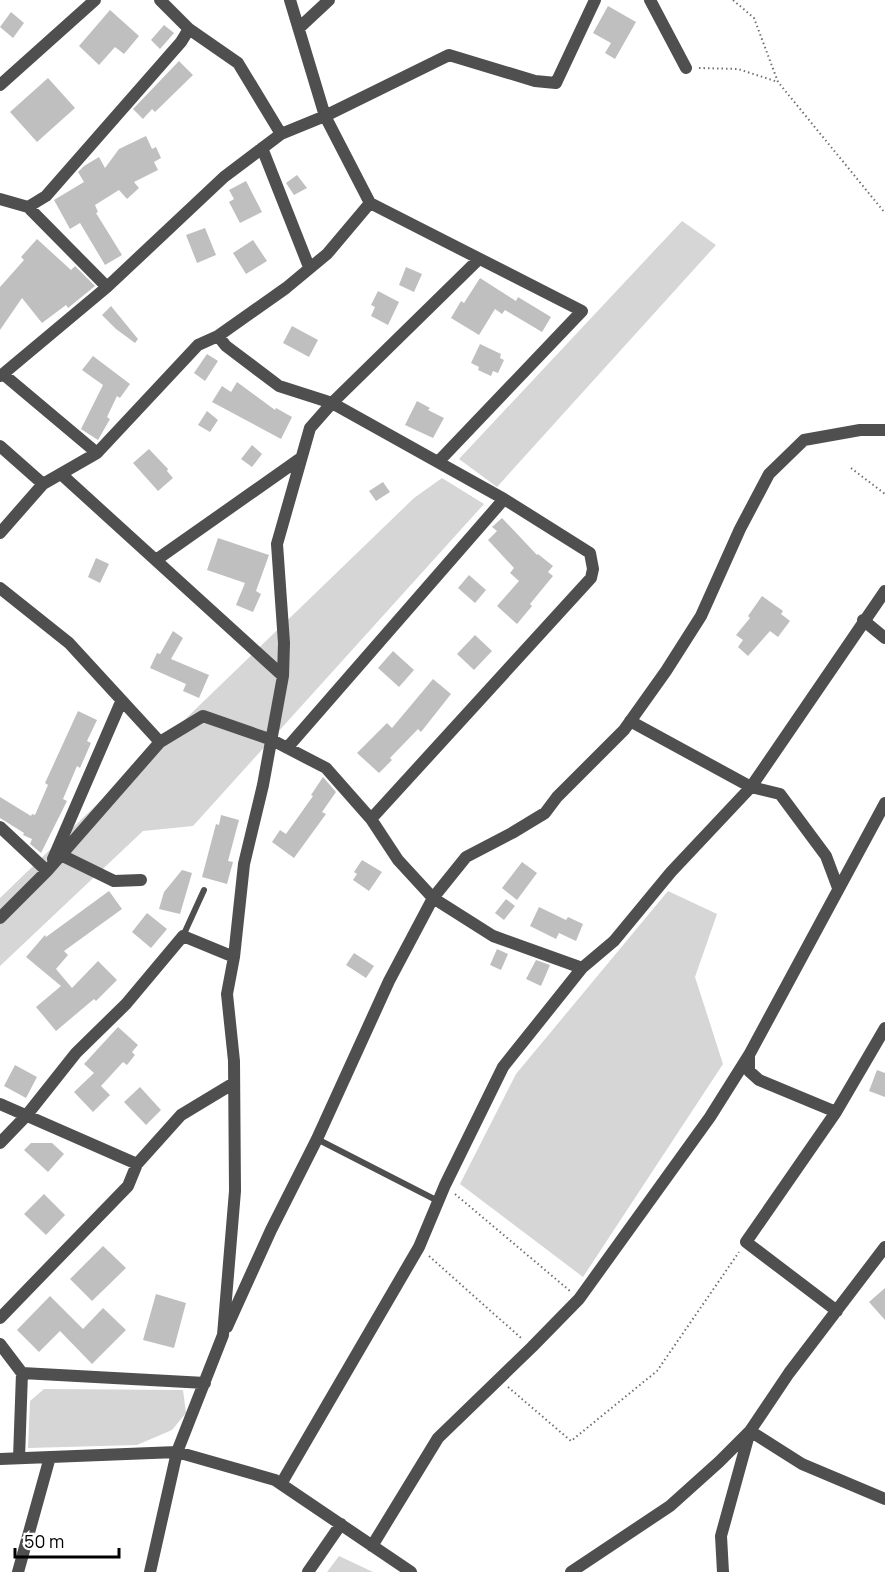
<svg xmlns="http://www.w3.org/2000/svg" width="885" height="1572" font-family="Manrope,sans-serif">
<rect width="100%" height="100%" fill="#fff"/>
<!-- green -->
<path fill="#d6d6d6" d="M682,221L716,245L497,487L459,459Z
M442,478L484,504L193,826L143,831L0,966V898L414,498Z
M668,891L717,914L695,977L723,1064L583,1277L460,1184L516,1074Z
M44,1389L183,1390L186,1413L172,1430L137,1445L28,1448L30,1401Z
M339,1556L373,1572H327Z"/>
<!-- building -->
<path fill="#bfbfbf" d="M608,6L636,22L615,59L605,53L611,43L593,33Z
M110,10L139,36L124,54L115,47L99,65L79,46Z
M11,12L24,23L13,38L0,27Z
M164,25L174,33L160,49L151,40Z
M179,61L193,75L155,112L152,109L143,119L133,109Z
M48,78L75,108L37,142L10,112Z
M146,136L152,149L156,147L161,158L154,162L158,170L134,182L139,188L127,199L119,190L95,205L98,212L96,213L122,255L105,265L80,223L70,229L54,200L84,182L78,172L84,166L99,157L105,168L119,149Z
M297,175L307,188L294,195L286,183Z
M246,181L262,212L240,223L229,202L234,199L229,190Z
M205,228L216,255L197,263L186,235Z
M37,239L71,270L75,266L95,286L68,308L66,305L42,323L22,298L0,330V287L24,260L21,257Z
M253,240L267,261L246,274L233,253Z
M406,267L422,274L414,292L399,285Z
M480,278L516,301L518,297L551,317L542,332L505,310L502,314L495,309L479,335L451,318L461,301L464,303Z
M378,291L399,302L388,325L371,316L375,307L371,305Z
M111,306L138,339L135,343L116,329L102,315Z
M292,326L318,340L309,357L283,343Z
M480,344L501,354L500,358L504,360L498,373L493,371L491,376L478,370L479,367L471,363Z
M207,354L218,361L205,381L194,373Z
M93,356L130,384L120,398L117,396L107,417L110,419L98,440L81,429L103,385L82,370Z
M237,382L275,410L276,408L292,417L281,439L212,402L222,386L231,392Z
M417,401L430,408L428,410L444,418L433,438L405,425Z
M207,411L218,420L210,432L198,425Z
M252,445L262,454L252,467L241,459Z
M149,449L168,469L167,471L173,478L158,491L133,463Z
M383,482L390,492L376,501L369,491Z
M502,518L537,555L538,554L553,566L548,572L553,576L530,604L532,606L517,624L497,606L519,581L510,573L514,568L488,540L497,531L492,527Z
M218,538L269,555L256,591L261,594L253,612L236,605L245,583L207,570Z
M96,558L109,564L100,583L88,577Z
M469,575L486,590L475,603L458,588Z
M762,596L783,611L781,614L790,621L778,637L770,631L748,656L738,647L743,640L736,635L750,618L748,616Z
M173,631L183,638L171,659L209,675L199,698L183,691L186,684L150,668L157,653L160,654Z
M475,635L492,651L474,670L457,654Z
M393,651L414,670L399,687L378,668Z
M433,679L451,694L421,732L418,729L390,758L392,760L379,773L357,753L387,723L392,728Z
M78,711L97,720L87,741L91,743L80,768L77,766L63,799L67,801L41,853L30,844L32,839L23,835L24,833L0,818V797L31,816L32,814L35,815L48,785L45,783Z
M323,777L336,792L322,812L326,814L294,858L272,842L280,830L286,834L313,796L311,795Z
M221,815L239,820L228,861L233,862L227,884L202,877L216,824L219,825Z
M362,860L382,872L369,891L353,880L357,874L354,872Z
M522,862L537,873L517,900L502,888Z
M182,870L192,873L180,914L159,909L164,892Z
M109,891L122,909L64,951L68,955L56,969L72,988L98,961L117,980L96,1001L94,999L56,1031L36,1007L61,986L26,957L45,935L46,937Z
M506,899L515,906L504,920L495,913Z
M539,907L566,920L568,917L583,924L576,941L559,933L556,939L530,926Z
M147,913L167,929L151,948L132,932Z
M497,949L508,954L501,970L490,965Z
M354,953L374,966L366,978L346,965Z
M536,960L550,965L541,986L526,979Z
M118,1027L138,1045L132,1052L135,1055L127,1065L123,1062L101,1086L110,1095L93,1112L74,1092L94,1073L84,1064Z
M15,1065L37,1077L26,1098L4,1086Z
M877,1070L885,1073V1097L869,1091Z
M140,1087L161,1110L146,1125L124,1102Z
M31,1143H52L64,1154L48,1172L24,1150Z
M44,1194L65,1215L46,1235L24,1214Z
M103,1246L126,1268L92,1301L70,1279Z
M885,1288V1320L869,1302Z
M156,1294L186,1303L174,1348L143,1340Z
M50,1296L83,1329L103,1308L126,1330L92,1364L60,1331L39,1352L17,1330Z"/>
<g fill="none" stroke-linecap="round" stroke-linejoin="round">
<!-- path -->
<path stroke="#717171" stroke-width="2" stroke-dasharray="1.5 3" stroke-linecap="butt" d="M733,0L754,18L778,82L885,213
M699,68L738,69L778,82
M851,468L885,494
M455,1194L570,1291
M429,1256L521,1338
M508,1387L571,1441L657,1371L739,1252"/>
<!-- lane -->
<path stroke="#4f4f4f" stroke-width="6" d="M183,936L204,890
M317,1139L438,1201"/>
<!-- street -->
<path stroke="#4f4f4f" stroke-width="12" d="M160,0L189,29L238,63L281,134
M290,0L325,116L370,203L582,311L438,462
M650,0L686,68
M299,28L329,0
M0,85L95,0
M262,148L309,267
M0,199L28,207L46,196L181,42L189,29
M28,207L107,287
M218,336L226,346L279,386L332,403L504,499L590,553L593,569L591,578L371,819
M3,374L107,287L224,177L281,134L325,116L449,55L535,81L556,83L595,0
M0,376L3,374L97,453
M0,446L43,484
M61,474L283,676
M0,533L43,484L97,453L198,345L218,336L286,288L327,254L370,203
M156,560L301,458
M0,588L69,643L160,742
M863,620L885,638
M630,721L751,787L780,794L826,856L838,888
M287,748L504,499
M0,827L47,871
M61,855L114,881L141,880
M53,859L121,702
M0,918L47,871L160,742L203,716L272,740L326,768L371,819L398,860L433,898L493,936L582,968
M749,1056V1071L759,1080L836,1112
M0,1104L137,1164
M0,1143L26,1116L76,1053L126,1004L183,936L234,957
M837,1311L746,1242L836,1112L885,1028
M0,1318L128,1186L137,1164L181,1115L234,1083
M227,1327L271,1230L317,1139L389,981L433,898L466,857L512,833L545,813L557,797L624,730L666,671L701,616L740,529L769,474L804,440L860,430H885
M0,1344L22,1373L19,1458
M22,1373L205,1383
M0,1459L177,1452L275,1480L411,1572
M281,1484L419,1247L445,1185L503,1067L582,968L614,941L671,872L751,787L885,591
M372,1546L438,1438L532,1347L579,1299L710,1117L749,1055L885,803
M18,1572L50,1457
M150,1572L177,1452L223,1335L235,1191L234,1061L227,994L234,957L244,864L263,785L283,676L284,643L277,544L310,428L332,403L479,259
M308,1572L341,1524
M571,1572L670,1506L719,1462L750,1431L789,1373L885,1247
M723,1572L721,1536L750,1431L802,1464L885,1499"/>
</g>
<!-- scale -->
<path d="M15 1548v9h104v-9" fill="none" stroke="#000000" stroke-width="3"/>
<text x="24" y="1548" font-size="18" fill="#000000" stroke="#ffffff" stroke-width="4.5" paint-order="stroke">50 m</text>
</svg>
